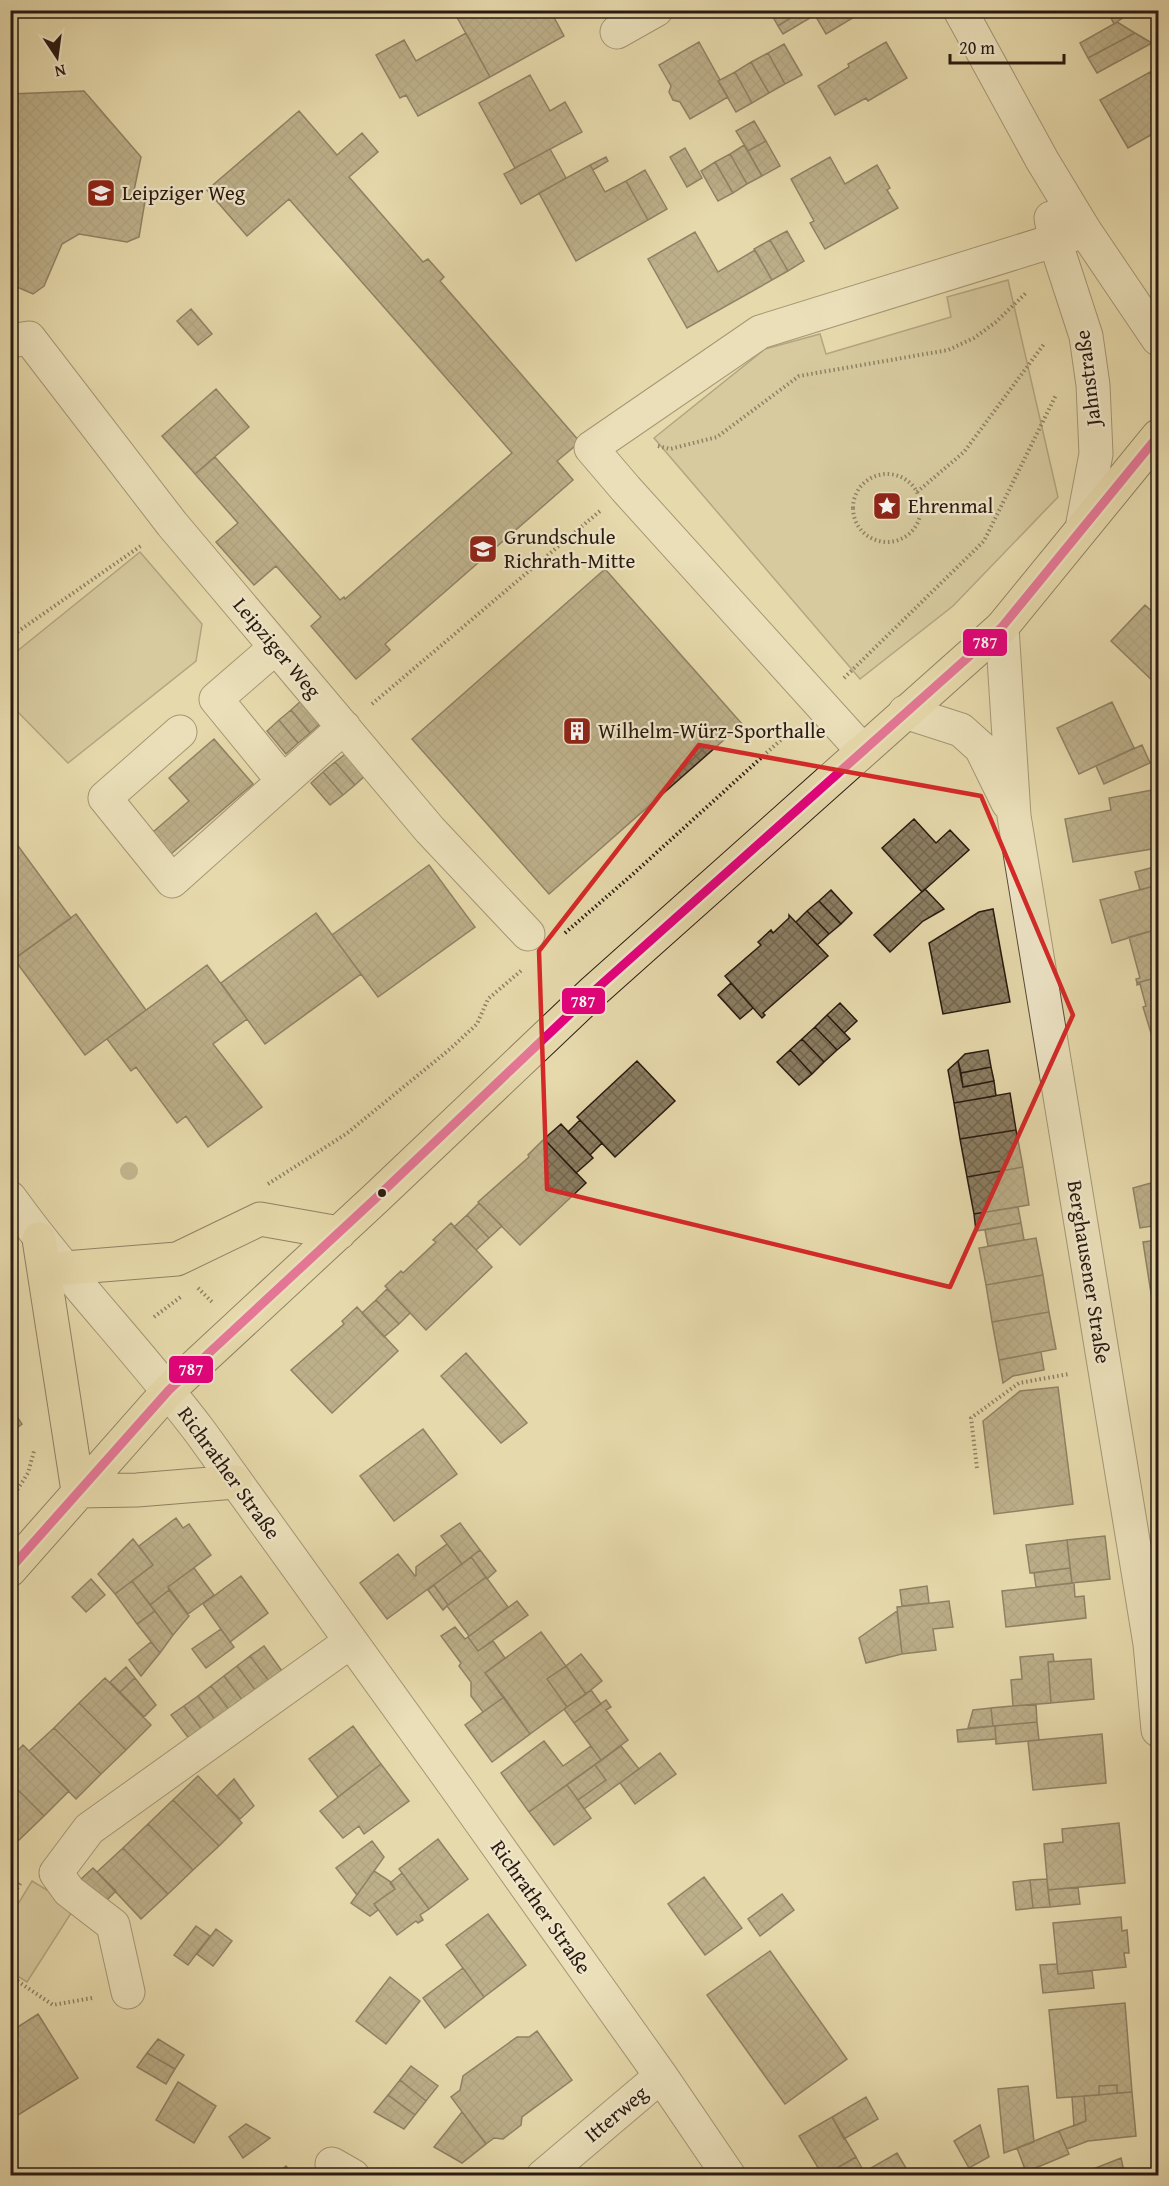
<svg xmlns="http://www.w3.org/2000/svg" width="1169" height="2186" font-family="'Gentium Book Plus',serif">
<defs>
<pattern id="building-cross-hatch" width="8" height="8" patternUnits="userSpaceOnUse" patternTransform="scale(1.5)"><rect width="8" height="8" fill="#8b7d61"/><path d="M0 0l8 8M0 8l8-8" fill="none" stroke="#72664f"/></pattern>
</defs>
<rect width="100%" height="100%" fill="#e6d9ac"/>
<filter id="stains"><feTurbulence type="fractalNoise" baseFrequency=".00333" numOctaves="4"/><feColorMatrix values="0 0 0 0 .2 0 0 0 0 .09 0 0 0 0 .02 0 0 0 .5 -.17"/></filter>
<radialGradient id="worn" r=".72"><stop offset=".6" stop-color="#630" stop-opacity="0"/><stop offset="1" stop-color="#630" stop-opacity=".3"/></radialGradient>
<!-- park -->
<path fill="#c6b891" stroke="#786850" stroke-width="1.5" d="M1008,280L1058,497L953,606L860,679L654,438L765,349L820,334L826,354L951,317L947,297Z
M140,552L202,624L196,661L68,763L11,705V656Z
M32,1881L75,1907L27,1982L11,1972L10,1917Z"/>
<!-- building -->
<path fill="url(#building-cross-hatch)" stroke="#291910" stroke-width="1.5" d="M456,10H488L492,18L505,10H550L564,36L490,77L454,12Z
M769,10H803L778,26Z
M803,10H812L815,15L783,34L778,26Z
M812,10H866L826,34Z
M1107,10H1134L1114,24Z
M1117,22L1135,33L1088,58L1080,43Z
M466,33L490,77L418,116L406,95L400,98L376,55L404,40L416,61Z
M1135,33L1152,43L1097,73L1088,58Z
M699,42L720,80L718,81L728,97L690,119L680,102L673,100L669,92L671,86L659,65Z
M886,42L907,78L868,101L866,98L835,115L818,86L849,67L848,64Z
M784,44L802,75L785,84L768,53Z
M768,53L785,84L769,93L751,62Z
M751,62L769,93L752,103L735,72Z
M735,72L752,103L736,112L718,81Z
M1150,72L1158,86V131L1128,148L1100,100Z
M530,75L550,111L565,102L582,132L515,168L479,103Z
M84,91L141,157L132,200L145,201L139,237L127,242L79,234L62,244L44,286L33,294L10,284V94Z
M299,111L337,155L362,133L378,152L349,177L423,262L428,259L444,277L440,281L580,442L557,461L573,480L385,644L390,650L356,679L311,626L321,617L276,566L254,585L216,542L238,523L195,474L215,457L340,600L344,597L345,599L512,453L289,199L247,236L207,190Z
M754,121L766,141L748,151L736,131Z
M766,141L780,166L762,176L748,151Z
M744,145L762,176L747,184L730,154Z
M685,148L702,178L687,187L670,157Z
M550,149L566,178L521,204L504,174Z
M730,154L747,184L733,193L715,162Z
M606,157L608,161L593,170L590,165Z
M830,157L845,184L877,165L890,188L887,190L898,208L825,249L810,223L814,221L791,179Z
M715,162L733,193L718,201L701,171Z
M590,165L605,192L626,181L648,220L576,261L539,193Z
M645,170L667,209L648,220L626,181Z
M787,231L804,261L788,271L770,240Z
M695,232L718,272L755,250L772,280L687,328L648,259Z
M770,240L788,271L772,280L754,249Z
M191,309L212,334L198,345L177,321Z
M216,389L249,427L195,474L162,436Z
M605,569L742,724L549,894L412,739Z
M1145,605L1158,617L1157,685L1111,641Z
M303,699L322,722L310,733L291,710Z
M1112,702L1134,748L1079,774L1057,728Z
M291,710L310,733L298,743L279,720Z
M279,720L298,743L286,754L267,731Z
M214,739L253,784L165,859L146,838L189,801L169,778Z
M1142,745L1150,763L1104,784L1096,766Z
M348,752L367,774L355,785L335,762Z
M335,762L355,785L343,795L323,772Z
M323,772L343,795L330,805L311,783Z
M1158,789V848L1073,862L1065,819L1111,810L1109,798Z
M914,819L936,843L950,830L969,850L922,892L882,848Z
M10,835L71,918L10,962Z
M429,865L475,927L378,997L332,935Z
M1158,866V885L1140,890L1135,872Z
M1158,885V910L1157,911L1158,929L1112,943L1100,900Z
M925,889L944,909L923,921L890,952L874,935Z
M831,890L852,913L841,924L819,901Z
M819,901L841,924L829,934L807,911Z
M993,909L1010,1002L943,1014L929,943L979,912Z
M807,911L829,934L817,945L796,922Z
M316,913L361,974L265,1044L221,983Z
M76,914L146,1010L85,1055L14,959Z
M789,915L828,956L763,1013L765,1015L762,1018L725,976L761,945L758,942L771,930L773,933L789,918Z
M1158,929V977L1137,983L1136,979L1140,978L1129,937Z
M207,965L247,1019L213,1044L262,1107L208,1147L186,1116L177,1123L136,1067L131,1071L107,1039Z
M1158,977V1061L1155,1048H1153L1155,1046L1143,1007L1146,1006L1140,984L1137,985V983Z
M731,983L753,1008L740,1019L718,995Z
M840,1003L857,1021L844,1033L827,1015Z
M827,1015L850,1039L837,1050L815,1027Z
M815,1027L837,1050L824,1062L802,1039Z
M802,1039L824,1062L812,1074L790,1050Z
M790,1050L812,1074L799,1085L777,1062Z
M988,1050L991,1067L961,1073L958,1061L965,1054Z
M637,1061L675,1101L615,1157L577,1117Z
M958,1061L963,1087L994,1081L996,1096L954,1103L948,1070Z
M991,1067L994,1081L963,1087L961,1073Z
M1010,1093L1016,1130L960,1139L954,1103Z
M580,1120L602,1143L590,1155L568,1132Z
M561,1124L593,1158L576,1173L544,1139Z
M1016,1130L1023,1167L967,1177L960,1139Z
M544,1139L586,1183L520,1245L478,1202L529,1157L528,1155Z
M1023,1167L1029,1205L974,1214L967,1177Z
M1158,1181V1225L1140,1228L1133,1188Z
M479,1203L502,1226L489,1238L467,1215Z
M1018,1207L1021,1223L976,1231L974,1214Z
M467,1215L489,1238L476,1250L454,1227Z
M451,1223L492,1267L426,1330L385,1286L401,1271L403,1273L436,1242L433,1240Z
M1021,1223L1024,1240L988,1246L985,1230Z
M1036,1238L1043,1275L986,1285L979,1248Z
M1158,1240V1286L1150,1287L1143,1242Z
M1043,1275L1049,1312L992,1322L986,1285Z
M1158,1286V1327H1157L1150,1287Z
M387,1289L410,1313L399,1324L376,1300Z
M376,1300L399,1324L384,1337L362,1313Z
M357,1307L398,1351L332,1413L291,1370L344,1324L342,1321Z
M1049,1312L1056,1349L999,1360L992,1322Z
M1041,1352L1044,1370L1013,1376L1003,1383L999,1360Z
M466,1353L527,1423L501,1443L441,1376Z
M1058,1387L1073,1504L994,1514L983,1421L1020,1391Z
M13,1411L22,1424L10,1433V1412Z
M423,1429L457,1474L394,1521L360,1476Z
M176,1518L183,1528L189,1524L211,1555L168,1587L169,1590L150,1605L132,1581L153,1565L139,1546Z
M460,1523L480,1550L462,1564L441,1536Z
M1105,1536L1110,1579L1072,1583L1067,1540Z
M133,1539L153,1565L115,1594L98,1574Z
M1067,1540L1070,1568L1030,1573L1026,1545Z
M447,1544L462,1564L387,1619L360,1583L398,1554L415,1576L416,1575V1567Z
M480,1550L496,1571L487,1579L471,1557Z
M471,1557L486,1577L448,1605L434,1585Z
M194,1568L214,1595L188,1614L168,1587Z
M1070,1568L1072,1583L1036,1587L1034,1573Z
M241,1576L268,1613L230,1642L203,1604Z
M486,1577L508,1607L469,1636L447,1606Z
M91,1579L105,1595L86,1612L72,1597Z
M132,1581L155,1611L137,1624L115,1594Z
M1074,1583L1075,1597L1084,1596L1086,1618L1006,1627L1002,1591Z
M434,1585L448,1605L443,1610L428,1590Z
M927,1586L929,1603L902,1606L900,1590Z
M169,1590L189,1616L173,1635L150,1605Z
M517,1601L528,1615L478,1651L468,1637Z
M949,1601L953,1627L933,1629L936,1650L902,1654L897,1607Z
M155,1611L173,1635L160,1653L137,1624Z
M897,1611L902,1654L866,1663L859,1638Z
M455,1627L465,1639L468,1637L478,1651L493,1641L505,1658L485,1673L504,1697L483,1712L471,1696V1682L459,1666L461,1663L441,1636Z
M221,1629L234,1647L206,1668L192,1649Z
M541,1632L566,1666L547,1679L567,1707L530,1734L485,1673Z
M151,1642L160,1653L141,1676L129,1660Z
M264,1646L282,1671L269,1681L250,1656Z
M581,1654L602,1681L586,1694L566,1666Z
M1053,1654L1054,1662H1048L1051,1703L1013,1706L1011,1680L1022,1679L1020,1657Z
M250,1656L269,1681L256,1691L237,1666Z
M1091,1659L1094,1699L1051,1703L1048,1662Z
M237,1666L256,1691L243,1701L224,1676Z
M566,1666L586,1694L567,1707L547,1679Z
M126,1667L135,1678L120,1692L110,1682Z
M224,1676L243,1701L230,1711L211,1686Z
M105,1678L151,1725L126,1750L79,1703Z
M135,1678L156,1705L144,1717L120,1692Z
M211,1686L230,1711L216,1721L198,1696Z
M591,1690L601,1704L574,1723L564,1709Z
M198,1696L216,1721L203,1731L184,1706Z
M504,1697L530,1734L492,1762L465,1725Z
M606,1700L611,1707L606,1710L628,1740L601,1760L574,1723Z
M79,1703L126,1750L101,1774L54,1728Z
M1036,1704L1037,1722L993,1726L991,1708Z
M184,1706L203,1731L190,1740L171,1715Z
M991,1708L993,1726L968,1728L973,1710Z
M1037,1722L1039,1740L996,1744L995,1726Z
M353,1726L381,1764L338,1797L309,1759Z
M995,1726L996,1739L958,1742L957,1730Z
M54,1728L101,1774L76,1799L29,1751Z
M1102,1734L1106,1783L1033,1790L1028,1741Z
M544,1741L563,1766L591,1746L601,1760L529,1812L501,1773Z
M23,1745L69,1791L44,1816L10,1782V1758Z
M621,1746L639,1769L584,1809L578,1800L606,1780L595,1765Z
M660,1753L676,1774L635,1804L620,1783Z
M381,1764L409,1801L364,1834L359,1826L343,1838L320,1811Z
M595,1765L606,1780L578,1800L567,1785Z
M198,1776L242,1823L219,1846L173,1800Z
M234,1779L254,1806L240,1819L217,1796Z
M10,1782L44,1816L19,1840L10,1832Z
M567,1785L591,1818L554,1845L529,1812Z
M173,1800L219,1846L193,1870L148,1824Z
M1119,1823L1125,1883L1048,1890L1044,1844L1063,1842L1062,1829Z
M148,1824L193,1870L168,1894L123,1848Z
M438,1839L468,1879L429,1909L399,1869Z
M372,1841L384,1857L357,1895L336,1868Z
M123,1848L168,1894L141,1919L97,1872Z
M93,1868L116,1891L103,1904L80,1880Z
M374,1871L391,1882L395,1889L374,1904L378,1910L370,1916L351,1903Z
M402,1873L429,1909L420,1915L423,1920L418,1923L416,1921L397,1935L374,1904L395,1889L390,1883Z
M704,1877L742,1928L705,1955L668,1904Z
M1047,1879L1050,1907L1033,1908L1030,1880Z
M1030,1880L1033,1908L1016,1910L1013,1882Z
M1078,1887L1080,1904L1050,1907L1048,1890Z
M782,1894L794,1910L760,1936L748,1919Z
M488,1914L526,1965L484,1997L446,1945Z
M1121,1917L1122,1931L1127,1930L1129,1953H1124L1126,1967L1058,1974L1053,1923Z
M196,1926L210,1936L188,1965L174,1955Z
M216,1929L232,1941L213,1966L197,1954Z
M770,1951L847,2059L785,2104L707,1995Z
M1057,1964L1058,1974L1092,1971L1094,1988L1043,1993L1040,1965Z
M463,1968L484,1997L445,2028L423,1998Z
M390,1977L420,2001L386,2044L356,2021Z
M1125,2003L1132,2092L1117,2093V2085L1099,2086V2095L1057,2098L1049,2010Z
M38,2014L78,2078L10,2120V2032Z
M537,2031L572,2080L522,2117L521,2125L503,2139L494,2138L486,2144L451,2097L460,2090L463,2076L517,2037H529Z
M158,2039L184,2055L175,2069L147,2053Z
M147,2053L175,2069L166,2084L137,2067Z
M411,2066L438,2086L426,2101L400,2080Z
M400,2080L426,2101L415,2115L388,2095Z
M178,2082L216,2106L194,2143L156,2120Z
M1117,2085V2093L1099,2095V2086Z
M1028,2086L1034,2142L1004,2153L998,2089Z
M1132,2092L1136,2136L1088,2141L1067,2149L1059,2131L1086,2121L1084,2096Z
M388,2095L415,2115L404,2129L374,2112Z
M1084,2096L1086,2121L1074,2126L1072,2097Z
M866,2097L878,2119L844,2139L832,2117Z
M462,2112L486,2144L462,2163L434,2147Z
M832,2117L856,2157L823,2176L799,2136Z
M246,2124L270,2138L243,2158L229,2137Z
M980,2125L989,2157L969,2168L954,2141Z
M1059,2131L1069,2154L1026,2172L1017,2148Z
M897,2153L909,2173L905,2176H866L864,2172Z
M856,2157L864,2172L859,2176H828L827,2174Z
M1121,2158L1125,2176H1089L1088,2171Z
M286,2166L294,2176H274Z"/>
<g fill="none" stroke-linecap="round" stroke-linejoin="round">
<!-- minor casing -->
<g stroke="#584937" stroke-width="35">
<path id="minor" d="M960,10L1042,160L1085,231L1158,339
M617,32L656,10
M1051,218L1055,241L1086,336L1093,385L1096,454L1082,528
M10,341L29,338L172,524L430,830L528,934
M1002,627L1014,816L1150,1644L1158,1730
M276,647L216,699L283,781
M905,712L961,730L981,748L1008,803
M180,732L105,798L172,881L344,727
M862,750L626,489L591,448L760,332L1085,231
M10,1198C69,1280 140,1352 201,1433L458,1790L661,2076L729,2176
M128,1992L113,1925L69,1891L56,1873L89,1829L350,1642
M332,2164L353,2176
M543,2176L661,2076"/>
</g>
<!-- major casing -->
<g stroke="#291910" stroke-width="35">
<path id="major" d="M39,1239L78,1491
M65,1268L177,1259L260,1219L339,1233
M78,1491L137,1490L235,1482
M10,1570L169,1390L376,1198L594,991L1002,627L1158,436"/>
</g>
<!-- path -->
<path stroke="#291910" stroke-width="4" stroke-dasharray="1.5 3" stroke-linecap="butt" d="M658,446L670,449L717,437L799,376L948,350L974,338L996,322L1027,292
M853 508a34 34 0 1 1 68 0a34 34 0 1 1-68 0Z
M917,492L964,452L1044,344
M10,637L142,545
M844,678L984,541L1056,395
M372,704L600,511
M565,933L633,874L794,728
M268,1184L346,1134L450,1049L477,1024L488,999L523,969
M198,1288L212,1302
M154,1317L182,1296
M977,1468L971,1418L1019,1383L1069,1374
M10,1501L28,1473L34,1451
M10,1900L21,1882
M10,1976L53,2005L92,1998"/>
<!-- minor -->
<use href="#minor" stroke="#efe6c9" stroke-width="33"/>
<!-- major -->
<use href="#major" stroke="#e6d9ac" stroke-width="33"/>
<!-- bus-1 casing -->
<g stroke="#efe6c9" stroke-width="14">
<path id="bus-1" d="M10,1569L169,1390L376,1198L594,991L1002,627L1158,436"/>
</g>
<!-- bus-1 -->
<use href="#bus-1" stroke="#e5007d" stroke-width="9"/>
</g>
<!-- trees -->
<circle fill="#988a6c" cx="129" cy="1171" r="9"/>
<!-- marked area -->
<path d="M0 0H1169V2186H0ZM699,745L981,796L1073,1015L950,1287L547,1189L539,951Z" fill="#e6d9ac" fill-opacity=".55" fill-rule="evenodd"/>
<path fill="none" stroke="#d62828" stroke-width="4.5" stroke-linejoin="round" d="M699,745L981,796L1073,1015L950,1287L547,1189L539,951Z"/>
<!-- icons -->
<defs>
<g id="school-square" transform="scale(1.5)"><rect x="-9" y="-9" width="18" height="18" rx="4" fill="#8f2418" stroke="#efe6c9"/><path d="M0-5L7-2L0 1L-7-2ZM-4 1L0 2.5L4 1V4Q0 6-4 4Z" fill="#fff"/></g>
<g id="sight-square" transform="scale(1.5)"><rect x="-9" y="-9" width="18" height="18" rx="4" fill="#8f2418" stroke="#efe6c9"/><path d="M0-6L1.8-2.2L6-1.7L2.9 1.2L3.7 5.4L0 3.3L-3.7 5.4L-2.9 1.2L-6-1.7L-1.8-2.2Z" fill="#fff"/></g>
<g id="building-square" transform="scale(1.5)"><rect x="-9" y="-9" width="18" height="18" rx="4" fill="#8f2418" stroke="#efe6c9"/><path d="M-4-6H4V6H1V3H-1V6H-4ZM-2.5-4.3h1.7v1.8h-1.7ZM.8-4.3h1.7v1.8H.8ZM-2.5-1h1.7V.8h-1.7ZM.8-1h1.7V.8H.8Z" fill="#fff"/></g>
</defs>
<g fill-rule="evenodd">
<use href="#school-square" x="101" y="193"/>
<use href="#sight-square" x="887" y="506"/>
<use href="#school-square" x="483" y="549"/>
<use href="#building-square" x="577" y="731"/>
</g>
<!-- markers -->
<circle fill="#291910" stroke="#efe6c9" stroke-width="2" cx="382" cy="1193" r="5"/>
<g text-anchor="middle" stroke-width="4.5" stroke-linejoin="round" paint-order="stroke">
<!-- poi labels -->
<g font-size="21" fill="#291910" stroke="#efe6c9" text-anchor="start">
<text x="122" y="200">Leipziger Weg</text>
<text x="908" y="513">Ehrenmal</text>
<text x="504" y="544">Grundschule<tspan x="504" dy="24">Richrath-Mitte</tspan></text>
<text x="598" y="738">Wilhelm-Würz-Sporthalle</text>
</g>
<!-- street labels -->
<g font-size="21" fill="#291910" stroke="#efe6c9">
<text transform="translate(1088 378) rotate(-97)" y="7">Jahnstraße</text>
<text transform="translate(277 648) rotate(50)" y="7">Leipziger Weg</text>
<text transform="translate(1089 1272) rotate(81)" y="7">Berghausener Straße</text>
<text transform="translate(229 1473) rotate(54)" y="7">Richrather Straße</text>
<text transform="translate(541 1907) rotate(55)" y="7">Richrather Straße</text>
<text transform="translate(616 2114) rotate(-40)" y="7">Itterweg</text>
</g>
</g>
<g stroke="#efe6c9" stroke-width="2">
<rect x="962" y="628" width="46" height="29" rx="6" fill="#e5007d"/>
<rect x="561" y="987" width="45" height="28" rx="6" fill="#e5007d"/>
<rect x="168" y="1355" width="46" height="29" rx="6" fill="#e5007d"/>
</g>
<g font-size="16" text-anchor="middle" font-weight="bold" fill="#fff">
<text x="985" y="648">787</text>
<text x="583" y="1007">787</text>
<text x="191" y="1375">787</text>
</g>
<!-- margin -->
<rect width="1169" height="2186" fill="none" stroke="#e6d9ac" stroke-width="36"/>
<rect x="12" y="12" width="1145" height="2162" fill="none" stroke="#291910" stroke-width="3"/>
<rect x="18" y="18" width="1133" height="2150" fill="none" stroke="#291910" stroke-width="1.5"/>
<!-- north arrow -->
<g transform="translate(57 57) rotate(167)" stroke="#efe6c9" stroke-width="4.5" paint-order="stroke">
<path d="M0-4.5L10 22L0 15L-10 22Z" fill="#291910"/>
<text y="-9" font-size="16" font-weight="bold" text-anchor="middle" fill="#291910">N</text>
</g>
<!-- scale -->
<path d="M950 54v9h114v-9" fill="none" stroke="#291910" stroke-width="3"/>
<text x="959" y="54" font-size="18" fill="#291910" stroke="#efe6c9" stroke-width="4.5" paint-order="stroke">20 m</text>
<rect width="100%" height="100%" filter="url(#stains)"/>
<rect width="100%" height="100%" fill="url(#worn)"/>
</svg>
